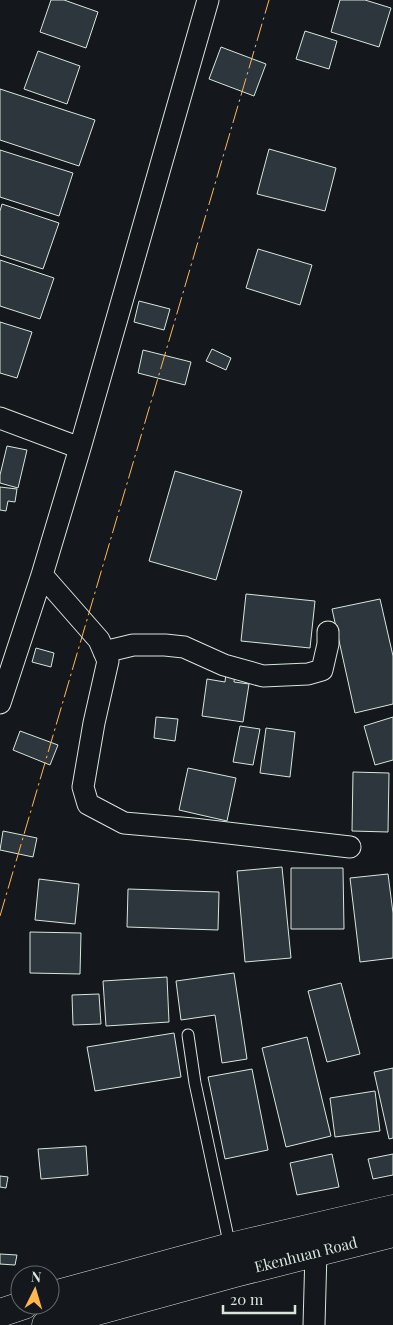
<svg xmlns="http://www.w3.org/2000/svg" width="393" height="1325" font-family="'Playfair Display',serif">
<rect width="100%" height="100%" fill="#14181c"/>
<!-- building -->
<path fill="#2c363c" stroke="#d8e6dc" d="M51,0H64L98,12L86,48L40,32Z
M340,0H365L391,8L379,47L331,32Z
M305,31L337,41L329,69L296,59Z
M221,47L266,64L254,96L209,79Z
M38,51L80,66L67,104L24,89Z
M0,89L95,120L79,166L0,140Z
M269,149L336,168L325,211L257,194Z
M0,150L73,173L59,216L0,197Z
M2,204L59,223L43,269L0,255V211Z
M258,249L312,265L300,305L246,288Z
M0,260L54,278L40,319L0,306Z
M139,301L170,309L164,330L134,322Z
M0,322L32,332L17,378L0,373Z
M212,349L231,358L226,370L206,361Z
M143,350L191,362L185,385L138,373Z
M7,446L27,450L18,488L0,483V475Z
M175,471L242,491L216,580L149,561Z
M0,487L17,489L15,502L8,501L6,511L0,510Z
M246,594L315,601L310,648L241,641Z
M380,599L393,656V704L355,713L332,609Z
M36,648L54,653L51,667L32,662Z
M226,673L235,674L234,682L249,684L243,722L202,716L207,679L225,682Z
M156,717L178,719L175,741L154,738Z
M393,717V760L375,765L364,726Z
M240,726L260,729L253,765L233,762Z
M266,728L295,732L290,777L260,773Z
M20,731L58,745L50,765L13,750Z
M188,768L236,778L227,821L179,810Z
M353,772L389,773L388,832L352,831Z
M3,831L37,838L33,857L0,850Z
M282,867L291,958L245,962L237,871Z
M291,868H343L344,929H291Z
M388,874L393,913V958L360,962L350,878Z
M39,879L79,884L75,924L35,920Z
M128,889L219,892L218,930L127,927Z
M30,932L81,933L80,974L30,973Z
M234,973L247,1059L222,1063L215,1015L181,1020L176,981Z
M167,977L169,1022L106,1026L103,981Z
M341,983L360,1054L327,1062L308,991Z
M99,994L101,1024L73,1025L72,995Z
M174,1033L181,1077L95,1091L87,1047Z
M307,1037L331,1136L286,1147L262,1048Z
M393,1068V1138L389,1139L374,1072Z
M252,1069L268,1150L225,1159L208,1077Z
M375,1091L380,1131L335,1137L330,1098Z
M86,1146L88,1175L41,1179L38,1149Z
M332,1154L339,1187L297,1195L290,1163Z
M393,1154V1175L373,1179L368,1159Z
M0,1176L8,1177L6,1188L0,1187Z
M0,1254L17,1255L15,1265L0,1264Z"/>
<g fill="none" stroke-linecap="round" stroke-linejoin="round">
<!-- service casing -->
<g stroke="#d8e6dc" stroke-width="13">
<path id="service" d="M188,1035L195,1083L230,1247"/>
</g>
<!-- minor casing -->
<g stroke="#d8e6dc" stroke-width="23">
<path id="minor" d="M0,418L80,448
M42,575L99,640L108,661L94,723L83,787L88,804L124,823L193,829L350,847
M104,652L133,645H165L184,647L224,665L263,676L308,674L322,670L328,644V632
M0,703L42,575L80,448L208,0
M314,1325L316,1252"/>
</g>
<!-- secondary casing -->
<g stroke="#d8e6dc" stroke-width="29">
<path id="secondary" d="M50,1296L230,1247L393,1209
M0,1313L24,1305
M46,1325L235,1273L393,1233"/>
</g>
<!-- service -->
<use href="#service" stroke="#14181c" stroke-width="11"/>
<!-- minor -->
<use href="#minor" stroke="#14181c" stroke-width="21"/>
<!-- secondary -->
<use href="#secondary" stroke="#14181c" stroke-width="28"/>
<!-- power -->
<path stroke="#ffb74d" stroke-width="1" stroke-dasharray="18 4 2.5 4" stroke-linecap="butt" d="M0,916L269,0"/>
</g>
<g text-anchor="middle" stroke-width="4" stroke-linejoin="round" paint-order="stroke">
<!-- street labels -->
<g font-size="15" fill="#d8e6dc" stroke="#14181c">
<text transform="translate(306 1255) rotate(-14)" y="5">Ekenhuan Road</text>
</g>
</g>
<!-- north arrow -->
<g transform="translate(35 1290) rotate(5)"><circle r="24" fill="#14181c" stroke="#626a69"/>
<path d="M0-4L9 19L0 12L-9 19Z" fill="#ffb74d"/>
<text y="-8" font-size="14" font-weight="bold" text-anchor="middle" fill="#d8e6dc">N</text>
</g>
<!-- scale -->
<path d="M223 1305v8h72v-8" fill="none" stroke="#d8e6dc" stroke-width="2.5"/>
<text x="230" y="1305" font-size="15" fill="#d8e6dc" stroke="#14181c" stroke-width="4" paint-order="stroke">20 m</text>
</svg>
